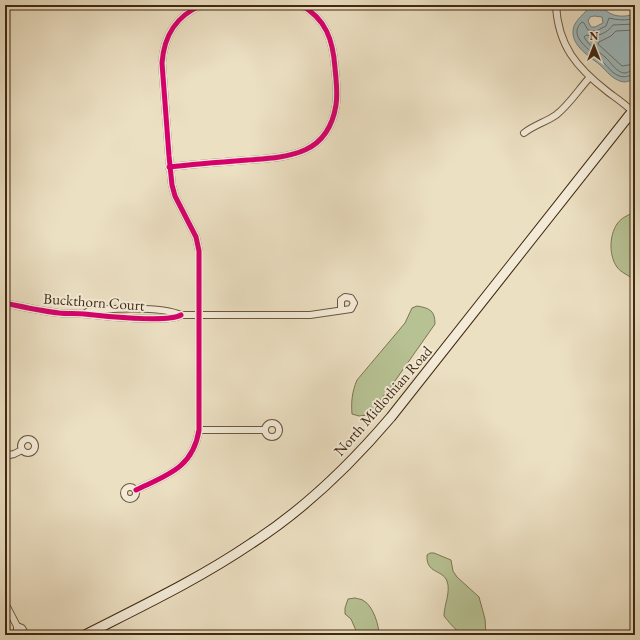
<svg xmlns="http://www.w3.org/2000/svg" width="640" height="640" font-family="'EB Garamond',serif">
<rect width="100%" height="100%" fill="#ece0c3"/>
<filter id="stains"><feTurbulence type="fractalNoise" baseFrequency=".005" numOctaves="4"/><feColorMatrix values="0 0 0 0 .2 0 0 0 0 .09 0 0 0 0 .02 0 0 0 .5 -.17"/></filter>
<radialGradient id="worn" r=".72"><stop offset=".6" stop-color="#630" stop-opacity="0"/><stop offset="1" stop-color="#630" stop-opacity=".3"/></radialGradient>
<!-- green -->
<path fill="#b7c294" stroke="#7c7652" d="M635,212V280C630,276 620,272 617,267C609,256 609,236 617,224C621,218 628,215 635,212Z
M417,306C430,308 435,311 435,324L390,388L368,415L359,416L352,414C351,402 352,392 357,380L405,323L412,308Z
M430,553H434L451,560L453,571L457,577L479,597L485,619L486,635C461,635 460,636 444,616C444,605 451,592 447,581C442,569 426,574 427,555Z
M355,598C358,599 362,599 364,601C373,606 379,625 379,635H358L351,619L345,614V608L348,599Z"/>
<!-- water -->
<path fill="#9ebabf" stroke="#788079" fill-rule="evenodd" d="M588,5H601C609,17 622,18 635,14V78C631,80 628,82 624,82C612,80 607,71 599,64C589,56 572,46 573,31C573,22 583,15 588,9ZM594,16L602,17L603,23L595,27H591L588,21L590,17Z"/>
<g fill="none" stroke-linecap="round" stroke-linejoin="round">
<!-- shore -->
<path stroke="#6f7268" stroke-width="1" d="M635,18C627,21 617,20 609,18L606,26L596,31L588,30L584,23L582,22C565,37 595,53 604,63C608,67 611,72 617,75C625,79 628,75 635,75
M635,24L613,25C607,33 597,38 586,35L584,37C589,46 598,51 605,57C611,62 617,74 626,73C629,72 631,70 635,70
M635,30L616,31L611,36L599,42L598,44L622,66L635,64"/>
<!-- minor casing -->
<g stroke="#6b573e" stroke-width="8">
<path id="minor" d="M556,5C558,46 577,68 608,92C616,98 625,104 632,111
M524,133C534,125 546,122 556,115C569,105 579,89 590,77
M169,167C196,164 222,162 248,160C290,157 328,155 336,105C338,93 336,80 335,68C333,40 326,19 301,5
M5,303C23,307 41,311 59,313C67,314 76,313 84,314C101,316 168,323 181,315
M84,314L87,312C108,308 162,306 181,315H310L351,309L354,303L351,298L345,297L341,300V310
M265 430a7 7 0 1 1 14 0a7 7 0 1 1-14 0Z
M199,430H265
M21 446a7 7 0 1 1 14 0a7 7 0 1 1-14 0Z
M5,456L14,454L22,450
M124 493a6 6 0 1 1 12 0a6 6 0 1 1-12 0Z
M136,490C167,475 193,468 199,430V251L196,237L175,196L172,185L169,156L162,63C164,35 176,16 202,5
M5,603L17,626V631L18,635
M17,626L22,628L26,635"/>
</g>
<!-- secondary casing -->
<g stroke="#402911" stroke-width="11">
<path id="secondary" d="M85,635C142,606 199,579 252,543C305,509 351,464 391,417L635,108"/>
</g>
<!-- minor -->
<use href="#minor" stroke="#f3ebd8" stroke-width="6"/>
<!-- secondary -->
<use href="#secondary" stroke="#f3ebd8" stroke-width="9"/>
<!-- cycleway casing -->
<g stroke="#f3ebd8" stroke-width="8">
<path id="cycleway" d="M169,167C196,164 222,162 248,160C290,157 328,155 336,105C338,93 336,80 335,68C333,40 326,19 301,5
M5,303C23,307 41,311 59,313C67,314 76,313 84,314C101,316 168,323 181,315
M136,490C167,475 193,468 199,430V251L196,237L175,196L172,185L169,156L162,63C164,35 176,16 202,5"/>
</g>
<!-- cycleway -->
<use href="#cycleway" stroke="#d6006c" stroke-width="5"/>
</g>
<g text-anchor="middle" stroke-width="4" stroke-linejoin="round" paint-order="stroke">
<!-- street labels -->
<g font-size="15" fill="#402911" stroke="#f3ebd8">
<text transform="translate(94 302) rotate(4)" y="5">Buckthorn Court</text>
<text transform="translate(383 401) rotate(-49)" y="5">North Midlothian Road</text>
</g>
</g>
<!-- margin -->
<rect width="640" height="640" fill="none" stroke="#ece0c3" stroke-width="20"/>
<rect x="6" y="6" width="628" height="628" fill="none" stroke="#402911" stroke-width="2"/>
<rect x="10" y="10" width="620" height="620" fill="none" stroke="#402911"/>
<!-- north arrow -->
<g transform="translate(594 46)" stroke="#f3ebd8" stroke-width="3" paint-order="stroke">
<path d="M0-3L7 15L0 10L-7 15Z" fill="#402911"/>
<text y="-6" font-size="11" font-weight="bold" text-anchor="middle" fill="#402911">N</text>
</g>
<rect width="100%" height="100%" filter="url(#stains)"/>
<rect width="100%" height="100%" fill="url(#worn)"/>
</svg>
